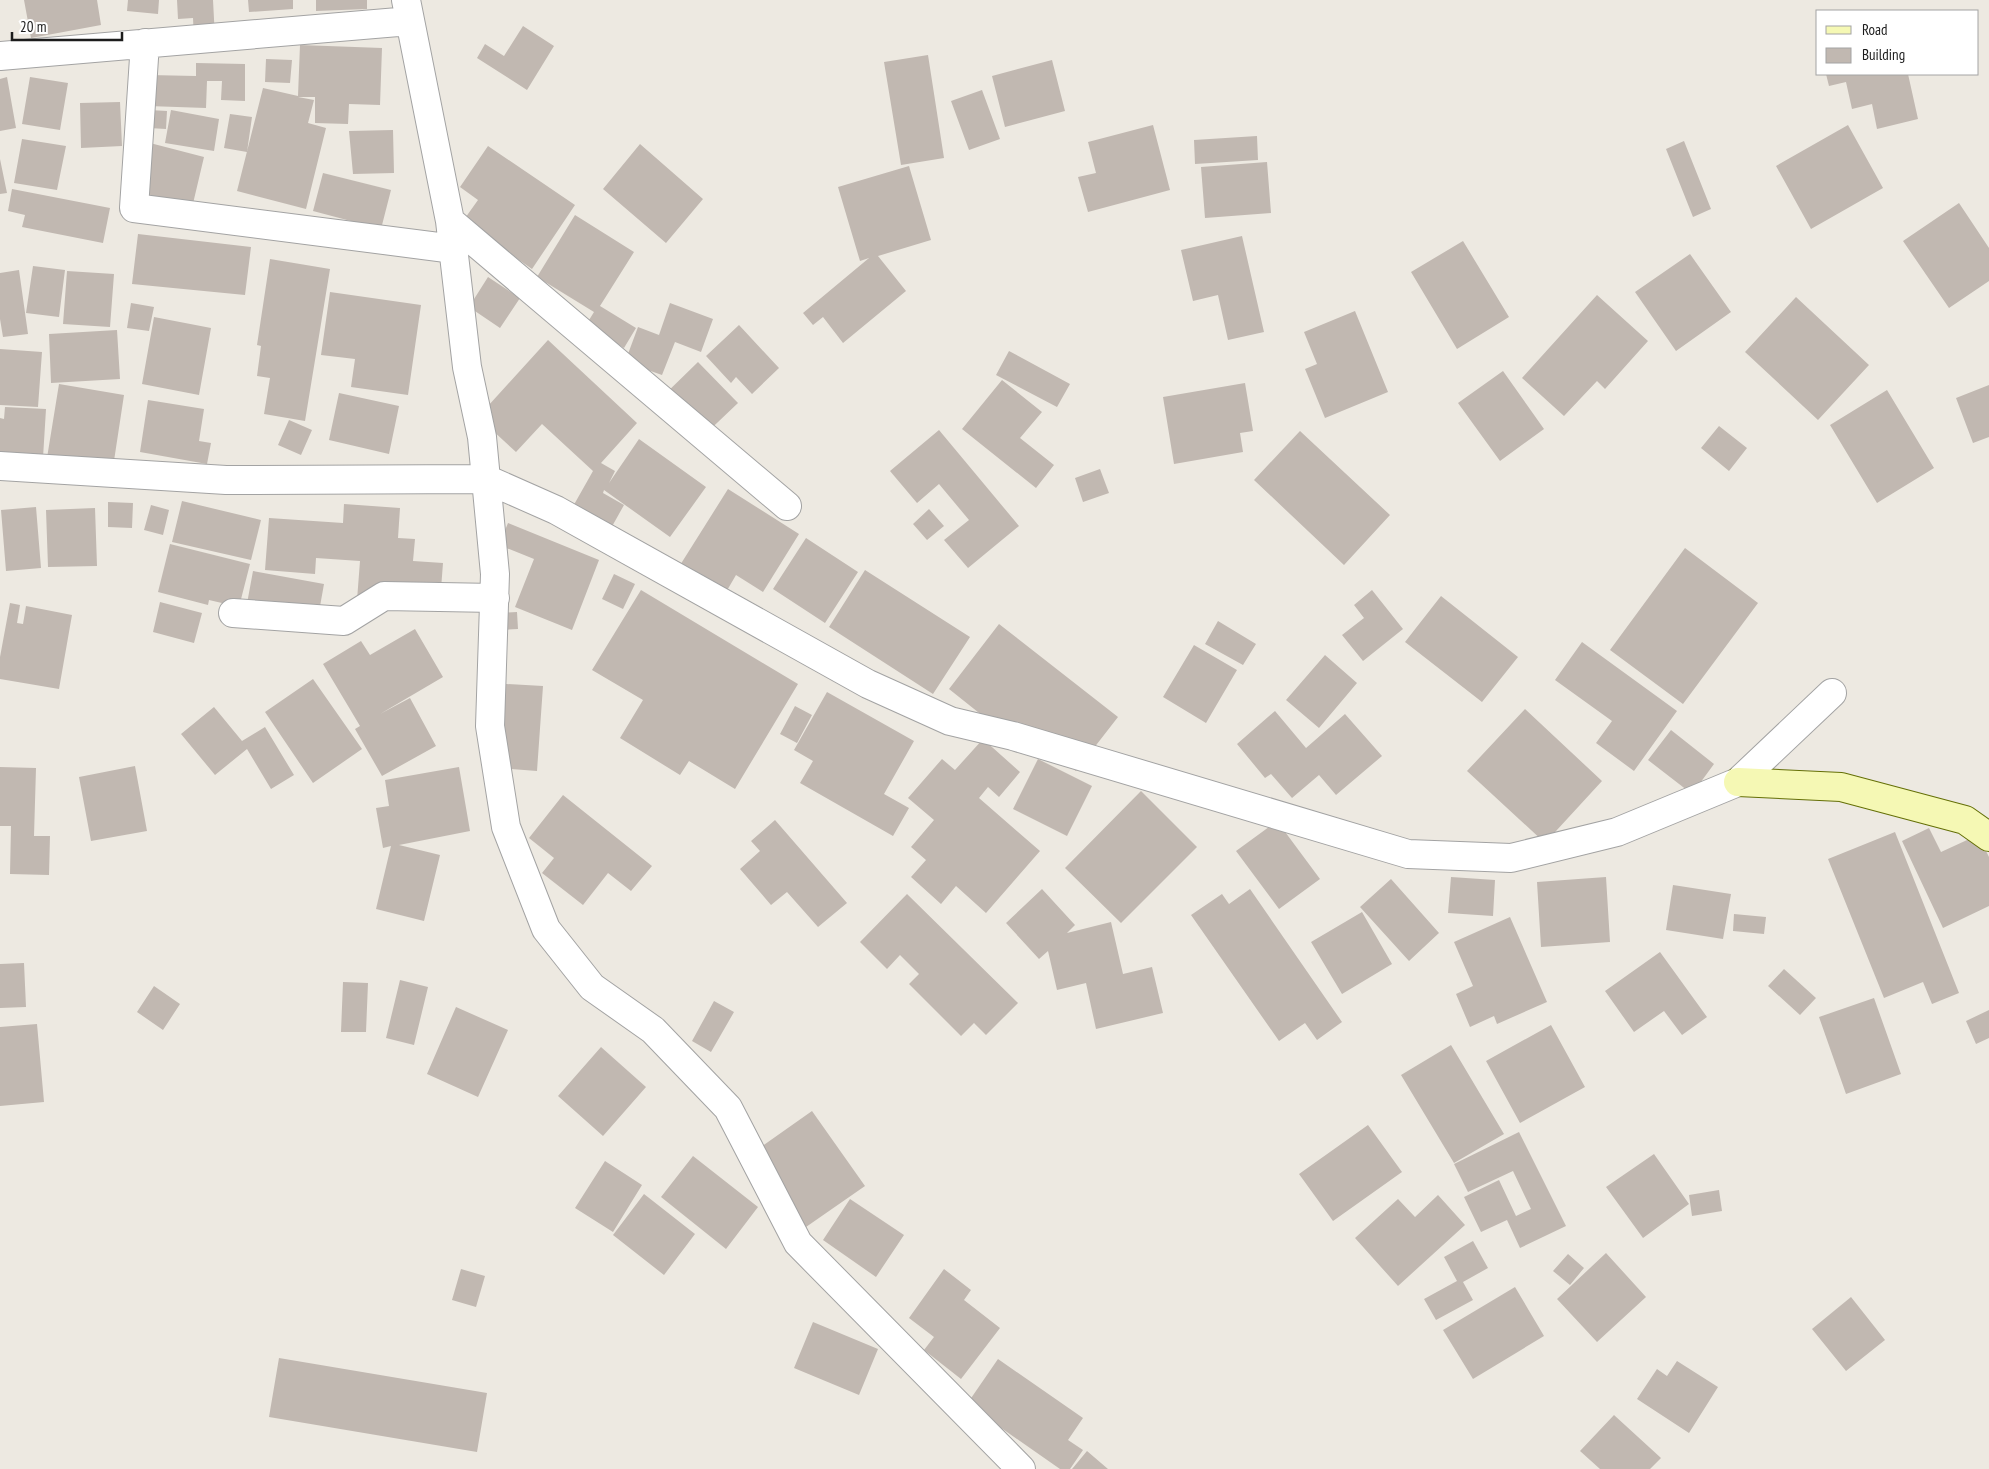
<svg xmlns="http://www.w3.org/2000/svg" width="1989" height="1469" font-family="'PT Sans Narrow',sans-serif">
<rect width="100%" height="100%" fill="#ede9e1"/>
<!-- building -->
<path fill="#c1b8b1" d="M24,0H97L101,25L31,38Z
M128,0H159L158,14L127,11Z
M177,0H213L215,38L194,39L193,18L178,19Z
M248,0H293V9L249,12Z
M316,0H367V9L316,11Z
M523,26L554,46L527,90L477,58L485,44L504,56Z
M300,45L382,48L380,105L349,104L348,124L315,123V97H298L314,100L308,123L326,128L306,209L237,191L263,88L298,96Z
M928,55L944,158L901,165L884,62Z
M266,59L292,60L290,83L265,82Z
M1052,60L1065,111L1005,127L992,76Z
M196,63L245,64V101L221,100L222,81H207L206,108L148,106L149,75L196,76Z
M1826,74H1908L1918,119L1877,129L1872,104L1852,109L1846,82L1829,86Z
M7,77L16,128L0,131V79Z
M30,77L68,83L60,130L22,124Z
M982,90L1000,139L969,150L951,101Z
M120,102L122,146L81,148L80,103Z
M149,110L167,111L166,129L149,128Z
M171,110L219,119L214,151L165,143Z
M230,114L252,117L247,152L224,148Z
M1153,125L1170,190L1088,212L1078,177L1096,173L1088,142Z
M1848,125L1883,188L1811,229L1776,166Z
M393,130L394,173L353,174L349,131Z
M1257,136L1258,160L1195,164L1194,140Z
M22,139L66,146L57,190L14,183Z
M1684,141L1711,209L1693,217L1666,149Z
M150,143L204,157L191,212L136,198Z
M640,144L703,199L666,243L603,189Z
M488,146L575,205L532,269L463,221L478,200L460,187Z
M0,159L7,193L0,194Z
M1267,162L1271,213L1205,218L1201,167Z
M909,166L931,240L878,256L906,291L843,343L823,317L813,325L803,313L869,258L860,261L838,187Z
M323,173L391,190L381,229L313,211Z
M12,189L110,208L103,243L22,227L25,215L8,211Z
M1959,203L1989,248V281L1949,308L1903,241Z
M575,215L634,252L600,306L636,328L624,348L586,325L594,312L537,277Z
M138,234L251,247L245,295L132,284Z
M1242,236L1264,332L1228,340L1218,295L1193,301L1181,250Z
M1463,241L1509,317L1457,349L1411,272Z
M1690,254L1731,312L1676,351L1635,292Z
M270,259L330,269L305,421L264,414L270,378L257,376L261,346L257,345Z
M33,266L65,270L59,317L26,313Z
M19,270L28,334L3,337L0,319V273Z
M67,271L114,274L110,327L63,324Z
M488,277L520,298L500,328L469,307Z
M330,292L421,305L408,395L351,387L355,359L321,355Z
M1597,295L1648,341L1605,389L1597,381L1564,416L1522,378Z
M1796,297L1869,365L1818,420L1745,352Z
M131,303L154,307L149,331L127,328Z
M670,303L713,319L701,352L675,342L662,375L625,362L638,327L659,335Z
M1355,311L1388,392L1325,418L1305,369L1317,364L1304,332Z
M154,317L211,328L199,395L142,384Z
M739,325L779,368L752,394L736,377L731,383L706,356Z
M117,330L120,379L51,383L49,334Z
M548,340L637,423L601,463L615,471L609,483L639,439L706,487L670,537L604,490L603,493L624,505L605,539L567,517L593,471L542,424L516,452L478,417Z
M0,349L42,352L38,407L0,405Z
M1009,351L1070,384L1057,407L996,375Z
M698,362L738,403L698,441L659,400Z
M1503,371L1544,429L1500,461L1458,403Z
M1002,380L1042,412L1020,438L1054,465L1036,488L962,429Z
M1245,383L1253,431L1240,433L1243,452L1174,464L1163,397Z
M59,384L124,395L112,474L46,464Z
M1989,385V437L1973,443L1956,398Z
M1887,390L1934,468L1877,503L1830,425Z
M339,393L399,406L389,454L329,440Z
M148,400L204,409L199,441L211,443L207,464L140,452Z
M5,407L46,409L42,474L0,472V418L4,419Z
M289,420L312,430L301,455L278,445Z
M1719,426L1747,448L1729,471L1701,448Z
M939,430L1019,526L968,568L944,540L969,520L939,484L917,503L890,471Z
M1300,431L1390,515L1344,565L1254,480Z
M1100,469L1109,493L1083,502L1075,478Z
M728,489L799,534L763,592L736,575L722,599L677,570Z
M182,501L261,520L251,560L172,542Z
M108,502L133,503L132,528L108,527Z
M344,504L400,508L398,538L415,539L413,561L443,563L440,602L357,600L360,561L316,558L315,574L265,570L269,518L343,523Z
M151,505L169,510L163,535L144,530Z
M36,507L41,568L6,571L1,510Z
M95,508L97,566L48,567L46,510Z
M929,509L944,526L927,540L913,524Z
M508,523L599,560L572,630L515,607L534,559L499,545Z
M806,538L858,572L825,623L773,589Z
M170,544L250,564L239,607L209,600L208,605L158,592Z
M1685,548L1758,603L1683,704L1610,650Z
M865,570L970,637L933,694L829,627Z
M253,571L324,584L317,623L246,609Z
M614,574L635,584L623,609L602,599Z
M641,590L798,684L735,789L689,761L680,775L620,738L643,700L592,670Z
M1372,590L1403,629L1363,661L1342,635L1364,618L1354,605Z
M1441,596L1518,657L1482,702L1405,642Z
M160,602L202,613L194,643L153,632Z
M10,603L20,605L17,623L23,624L26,606L72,615L59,689L0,679V657Z
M517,612L518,629L497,630V613Z
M1218,621L1256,644L1243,665L1205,644Z
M999,624L1118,717L1076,771L1017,725L1008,736L949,689Z
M415,629L443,677L380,714L410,698L436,746L382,776L355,729L360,726L323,664L361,641L370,655Z
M1582,642L1677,711L1634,771L1596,743L1612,721L1555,680Z
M1194,645L1237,670L1206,723L1163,697Z
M1325,655L1357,683L1319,728L1286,700Z
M313,679L362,749L313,783L265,712Z
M490,683L543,686L537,771L485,767Z
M827,692L914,741L884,794L909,808L893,836L800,783L813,761L794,750Z
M795,706L812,715L797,743L780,734Z
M214,707L242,741L265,727L294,775L271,789L247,749L215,775L181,734Z
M1525,709L1602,781L1545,843L1467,771Z
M1275,711L1306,748L1345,714L1382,756L1336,795L1319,775L1292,798L1271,774L1265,778L1237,744Z
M1671,730L1714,764L1692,794L1648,760Z
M983,739L1020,772L999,797L988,787L979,798L1040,851L986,913L956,886L941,904L911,877L926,860L911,847L934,820L908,798L942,759L955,770Z
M1038,759L1092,786L1067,836L1013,809Z
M135,766L147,831L91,841L79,777Z
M0,767L36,768L34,836H50L49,875L10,874L11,826H0Z
M459,767L470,831L399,845L440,855L424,921L376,909L391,846L383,848L376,808L389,806L385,780Z
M1141,791L1197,847L1121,923L1065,868Z
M563,795L652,866L631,891L608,873L583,905L542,873L554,858L529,838Z
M775,820L847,903L818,927L787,892L771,905L740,869L760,851L751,841Z
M1277,821L1320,879L1279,909L1236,851Z
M1929,828L1941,852L1978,835L1989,857V906L1943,928L1902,841Z
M1895,832L1959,993L1932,1004L1923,982L1884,998L1828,859Z
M1451,877L1495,880L1493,916L1448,913Z
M1606,877L1610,942L1541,947L1537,882Z
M1391,879L1439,933L1409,961L1360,907Z
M1673,885L1731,894L1723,939L1666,930Z
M1042,889L1075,925L1067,933L1111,922L1123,974L1152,967L1163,1013L1096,1029L1086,983L1057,990L1048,951L1039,959L1006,923Z
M1250,889L1342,1022L1317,1040L1305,1023L1279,1041L1191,915L1222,894L1229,904Z
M907,894L1018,1003L986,1035L974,1023L961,1036L909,984L919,974L900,955L887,969L860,942Z
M1362,912L1392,964L1342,994L1311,942Z
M1734,914L1766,917L1764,934L1733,931Z
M1510,917L1547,1002L1497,1024L1494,1016L1470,1027L1456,994L1473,986L1454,942Z
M1660,952L1707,1017L1682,1035L1664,1011L1634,1032L1605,991Z
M24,963L26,1007L0,1008V964Z
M1784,969L1816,998L1800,1015L1768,986Z
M400,980L428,987L414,1045L386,1038Z
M343,982L368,983L366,1032H341Z
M154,986L180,1004L163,1030L137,1012Z
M1874,998L1901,1074L1846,1094L1819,1017Z
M714,1001L734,1012L711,1052L692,1041Z
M456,1007L508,1030L478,1097L427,1074Z
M1989,1010V1038L1976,1044L1966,1021Z
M37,1024L44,1102L0,1106V1027Z
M1551,1025L1585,1087L1520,1123L1486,1061Z
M1451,1045L1504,1134L1454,1163L1401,1075Z
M601,1047L646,1087L603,1136L558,1096Z
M812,1111L865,1186L806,1227L754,1152Z
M1368,1125L1402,1172L1333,1221L1299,1174Z
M1519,1132L1566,1226L1520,1248L1507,1220L1481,1232L1464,1197L1499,1180L1516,1216L1531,1209L1513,1171L1468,1192L1454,1164Z
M1654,1154L1689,1204L1643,1238L1606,1187Z
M693,1156L758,1207L726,1249L661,1197Z
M605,1161L642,1185L613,1232L575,1208Z
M1719,1190L1722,1211L1692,1216L1689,1195Z
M644,1194L695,1234L664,1275L613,1235Z
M1438,1195L1465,1225L1398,1286L1355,1238L1398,1199L1415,1217Z
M850,1199L904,1235L876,1277L823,1240Z
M1473,1241L1488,1268L1463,1282L1473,1300L1436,1320L1424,1299L1457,1281L1444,1257Z
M1606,1253L1646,1297L1597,1342L1557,1299Z
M1568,1254L1584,1268L1570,1285L1553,1271Z
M461,1269L485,1276L476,1307L452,1300Z
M944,1269L971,1290L964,1300L1000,1328L961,1379L924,1350L934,1337L909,1318Z
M1515,1287L1544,1336L1473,1379L1443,1330Z
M1851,1297L1885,1340L1846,1371L1812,1329Z
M813,1322L878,1349L859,1395L794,1368Z
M279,1358L487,1393L477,1452L269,1417Z
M998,1359L1083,1418L1068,1440L1083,1450L1070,1469H1060L967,1404Z
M1677,1361L1718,1387L1689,1433L1637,1399L1657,1369L1667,1376Z
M1614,1415L1661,1458L1650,1469H1600L1580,1451Z
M1087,1451L1108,1469H1072Z"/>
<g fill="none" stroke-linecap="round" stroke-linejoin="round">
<!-- street casing -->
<g stroke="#a3a3a3" stroke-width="30">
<path id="street" d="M406,0L450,221L467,367L482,437L495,574L490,726L506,827L546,929L592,987L653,1030L728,1108L798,1243L1021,1469
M145,43L134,208L454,249
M0,56L410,21
M450,221L787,506
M0,466L226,480L486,479L556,510L868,684L950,721L1013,736L1408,854L1511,858L1617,832L1738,782L1832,693
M233,613L344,621L384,596L495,598"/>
</g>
<!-- secondary casing -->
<g stroke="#646f06" stroke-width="30">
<path id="secondary" d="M1738,782L1841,787L1965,820L1989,837"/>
</g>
<!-- street -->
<use href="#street" stroke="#fff" stroke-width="28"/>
<!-- secondary -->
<use href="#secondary" stroke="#f5f8b4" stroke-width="28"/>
</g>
<!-- legend -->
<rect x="1816" y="10" width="162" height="65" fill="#ffffff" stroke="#a4a4a4"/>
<rect x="1826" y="26" width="25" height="8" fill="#f5f8b4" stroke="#a4a4a4"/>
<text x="1862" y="35" font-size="15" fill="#1c1c1c">Road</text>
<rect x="1826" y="48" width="25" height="15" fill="#c1b8b1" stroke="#a4a4a4"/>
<text x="1862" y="60" font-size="15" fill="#1c1c1c">Building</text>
<!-- scale -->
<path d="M12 32v8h110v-8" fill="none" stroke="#1c1c1c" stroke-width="2.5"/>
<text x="20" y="32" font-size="15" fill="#1c1c1c" stroke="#ffffff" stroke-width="4" paint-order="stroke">20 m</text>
</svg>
